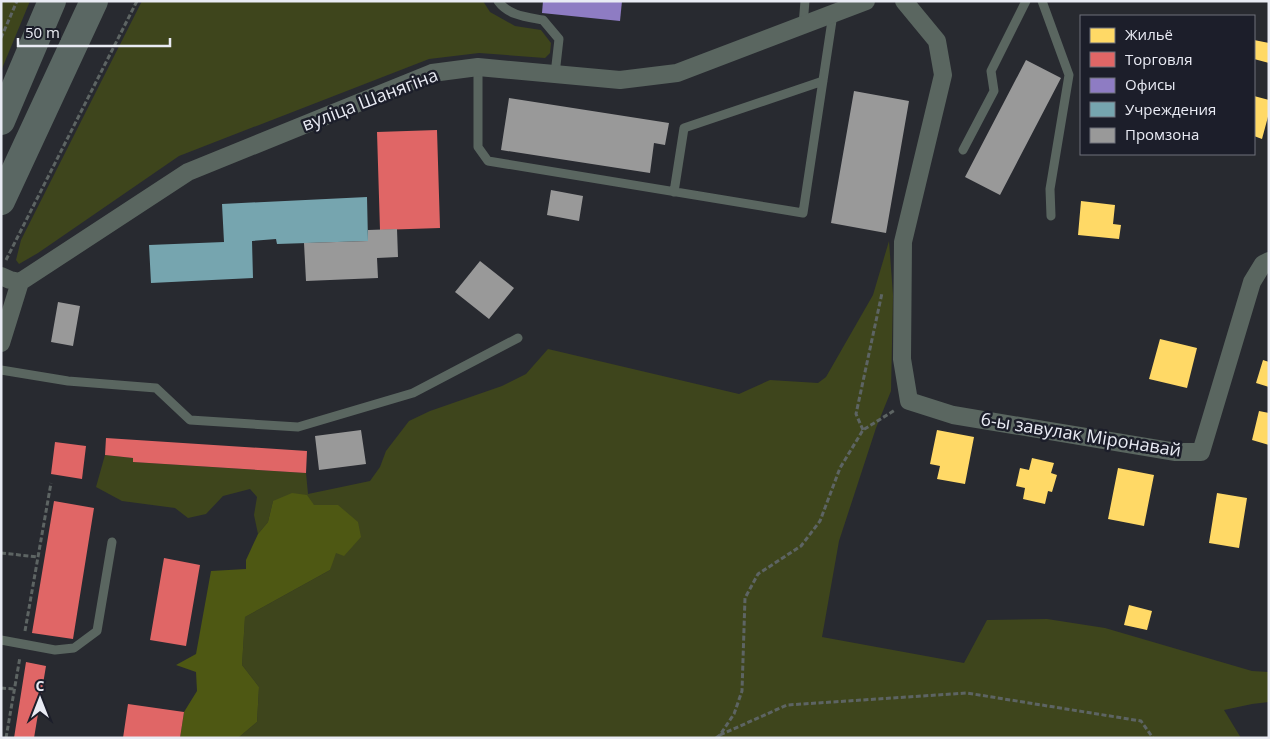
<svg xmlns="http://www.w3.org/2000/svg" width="1270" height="739" font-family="'Open Sans',sans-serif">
<rect width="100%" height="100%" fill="#282a30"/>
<!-- green -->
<path fill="#3e451c" d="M1,1H30L1,71Z
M142,1H483L490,12L515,26L541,30L551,43L550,53L545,58L479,53L429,59L179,156L38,253L19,264L16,260L21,240Z
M889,241L893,295L891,391L876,428L839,541L822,637L964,663L987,620L1047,619L1105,628L1252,671L1269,672V702L1252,704L1224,710L1241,738H238L257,722L259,687L242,665L245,617L330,570L338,505H314L273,501L268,522L258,534L254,515L257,497L250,489L223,496L206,514L188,518L175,508L122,501L96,487L105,455L133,458V462L306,473L308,494L370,481L380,467L386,451L409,421L430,411L502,386L526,374L548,349L739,394L770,380L818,383L826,377L873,295Z"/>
<!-- forest -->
<path fill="#4e5813" d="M292,493L307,495L314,505H338L358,522L361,537L344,556L336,553L330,570L245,617L242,665L259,687L257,722L238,738H180L184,712L197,691L196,672L176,665L196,654L211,571L246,569V560L258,534L268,522L273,501Z"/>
<!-- homes -->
<path fill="#ffd966" d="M1254,40L1269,43V63L1254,59Z
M1254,96L1269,100V113L1262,139L1254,136Z
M1081,201L1115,205L1113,224L1121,225L1119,239L1078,235Z
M1160,339L1197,348L1187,388L1149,379Z
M1263,360L1269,362V387L1256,383Z
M1259,411L1269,413V445L1252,440Z
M937,430L974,437L965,484L937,479L940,466L930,464Z
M1032,458L1054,463L1051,473L1057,475L1052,492L1048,491L1045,504L1023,499L1025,488L1016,486L1020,468L1029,470Z
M1118,468L1154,475L1144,526L1108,519Z
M1217,493L1247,498L1239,548L1209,543Z
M1129,605L1152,611L1147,630L1124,625Z"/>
<!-- shops -->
<path fill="#e06666" d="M437,130L440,228L380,230L377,132Z
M106,438L307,451L306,473L133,462V458L105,455Z
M55,442L86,446L82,479L51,474Z
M54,501L94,508L73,639L32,633Z
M164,558L200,565L186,646L150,640Z
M26,662L46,666L34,738H14Z
M128,704L184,712L180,738H123Z"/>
<!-- offices -->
<path fill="#8e7cc3" d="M543,1H622L620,21L542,13Z"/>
<!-- public -->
<path fill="#76a5af" d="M367,197L368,241L277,244L276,239L252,241L253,278L151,283L149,245L224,242L222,204Z"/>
<!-- industry -->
<path fill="#999" d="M1026,60L1061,78L1000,195L965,177Z
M854,91L909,101L886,233L831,223Z
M509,98L669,123L665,145L654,143L650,173L501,150Z
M551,190L583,196L579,221L547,215Z
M397,229L398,257L377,258L378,278L306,281L304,243L368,241V230Z
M480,261L514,288L489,319L455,292Z
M58,302L80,306L73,346L51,342Z
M361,430L366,464L319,470L315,436Z"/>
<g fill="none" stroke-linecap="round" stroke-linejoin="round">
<!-- path -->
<path stroke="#5d6463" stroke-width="3" stroke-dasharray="5 2.5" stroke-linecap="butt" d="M1,38L17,1
M6,260L137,1
M863,430L856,414L882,293
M1,553L38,557
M25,631L51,483
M1,688L14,689
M720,735L787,705L967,693L1141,721L1153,738
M6,738L20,657
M716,738L720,735L734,714L742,691L745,598L758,574L801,546L820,521L840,468L863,430L895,410"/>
<!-- service -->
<path stroke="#5a6660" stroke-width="9" d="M498,1C509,16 527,17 543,20L559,39L555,74
M1042,1L1069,75L1050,189L1051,216
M803,25L805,1
M478,67V147L488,161L803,213L833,14
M963,150L994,91L991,71L1026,1
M674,192L684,128L823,81
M1,370L68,381L156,388L190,420L298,427L413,393L518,338
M1,640L55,650L74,648L97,631L112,542"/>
<!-- minor -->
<path stroke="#5a6660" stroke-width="18" d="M904,1L937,41L943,75L903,242L902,359L909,401L953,415L1176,452H1201L1252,282L1263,264L1269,261
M1,276L10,280L20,282
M1,343L20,282L188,172L432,73L478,67L620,80L677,73L866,1"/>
<!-- primary -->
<path stroke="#5a6763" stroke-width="28" d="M1,121L52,1
M1,201L94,1"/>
</g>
<g text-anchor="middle" stroke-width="5" stroke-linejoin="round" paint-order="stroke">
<!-- street labels -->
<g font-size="18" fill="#e9ebf4" stroke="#1c1e2a">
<text transform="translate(370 100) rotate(-21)" y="6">вуліца Шанягіна</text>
<text transform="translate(1081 435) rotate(9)" y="6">6-ы завулак Міронавай</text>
</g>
</g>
<!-- border -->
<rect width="1270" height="739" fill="none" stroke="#e9ebf4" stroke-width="5"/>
<!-- legend -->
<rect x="1080" y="15" width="175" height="140" fill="#1c1e2a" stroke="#6e707b"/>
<rect x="1090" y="28" width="25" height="15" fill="#ffd966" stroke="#6e707b"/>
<text x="1125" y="40" font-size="15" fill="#e9ebf4">Жильё</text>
<rect x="1090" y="52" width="25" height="15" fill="#e06666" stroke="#6e707b"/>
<text x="1125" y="65" font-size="15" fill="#e9ebf4">Торговля</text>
<rect x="1090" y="78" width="25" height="15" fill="#8e7cc3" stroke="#6e707b"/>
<text x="1125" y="90" font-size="15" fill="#e9ebf4">Офисы</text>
<rect x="1090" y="102" width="25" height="15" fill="#76a5af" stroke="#6e707b"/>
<text x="1125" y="115" font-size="15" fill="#e9ebf4">Учреждения</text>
<rect x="1090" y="128" width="25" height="15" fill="#999999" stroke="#6e707b"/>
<text x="1125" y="140" font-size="15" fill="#e9ebf4">Промзона</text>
<!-- north arrow -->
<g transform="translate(40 699)" stroke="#1c1e2a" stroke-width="4" paint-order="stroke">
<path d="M0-4L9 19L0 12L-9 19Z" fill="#e9ebf4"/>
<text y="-8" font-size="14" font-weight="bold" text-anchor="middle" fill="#e9ebf4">С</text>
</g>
<!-- scale -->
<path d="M18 38v8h152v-8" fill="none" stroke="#e9ebf4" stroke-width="2.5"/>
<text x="25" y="38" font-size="15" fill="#e9ebf4" stroke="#1c1e2a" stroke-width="4" paint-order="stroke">50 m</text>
</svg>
